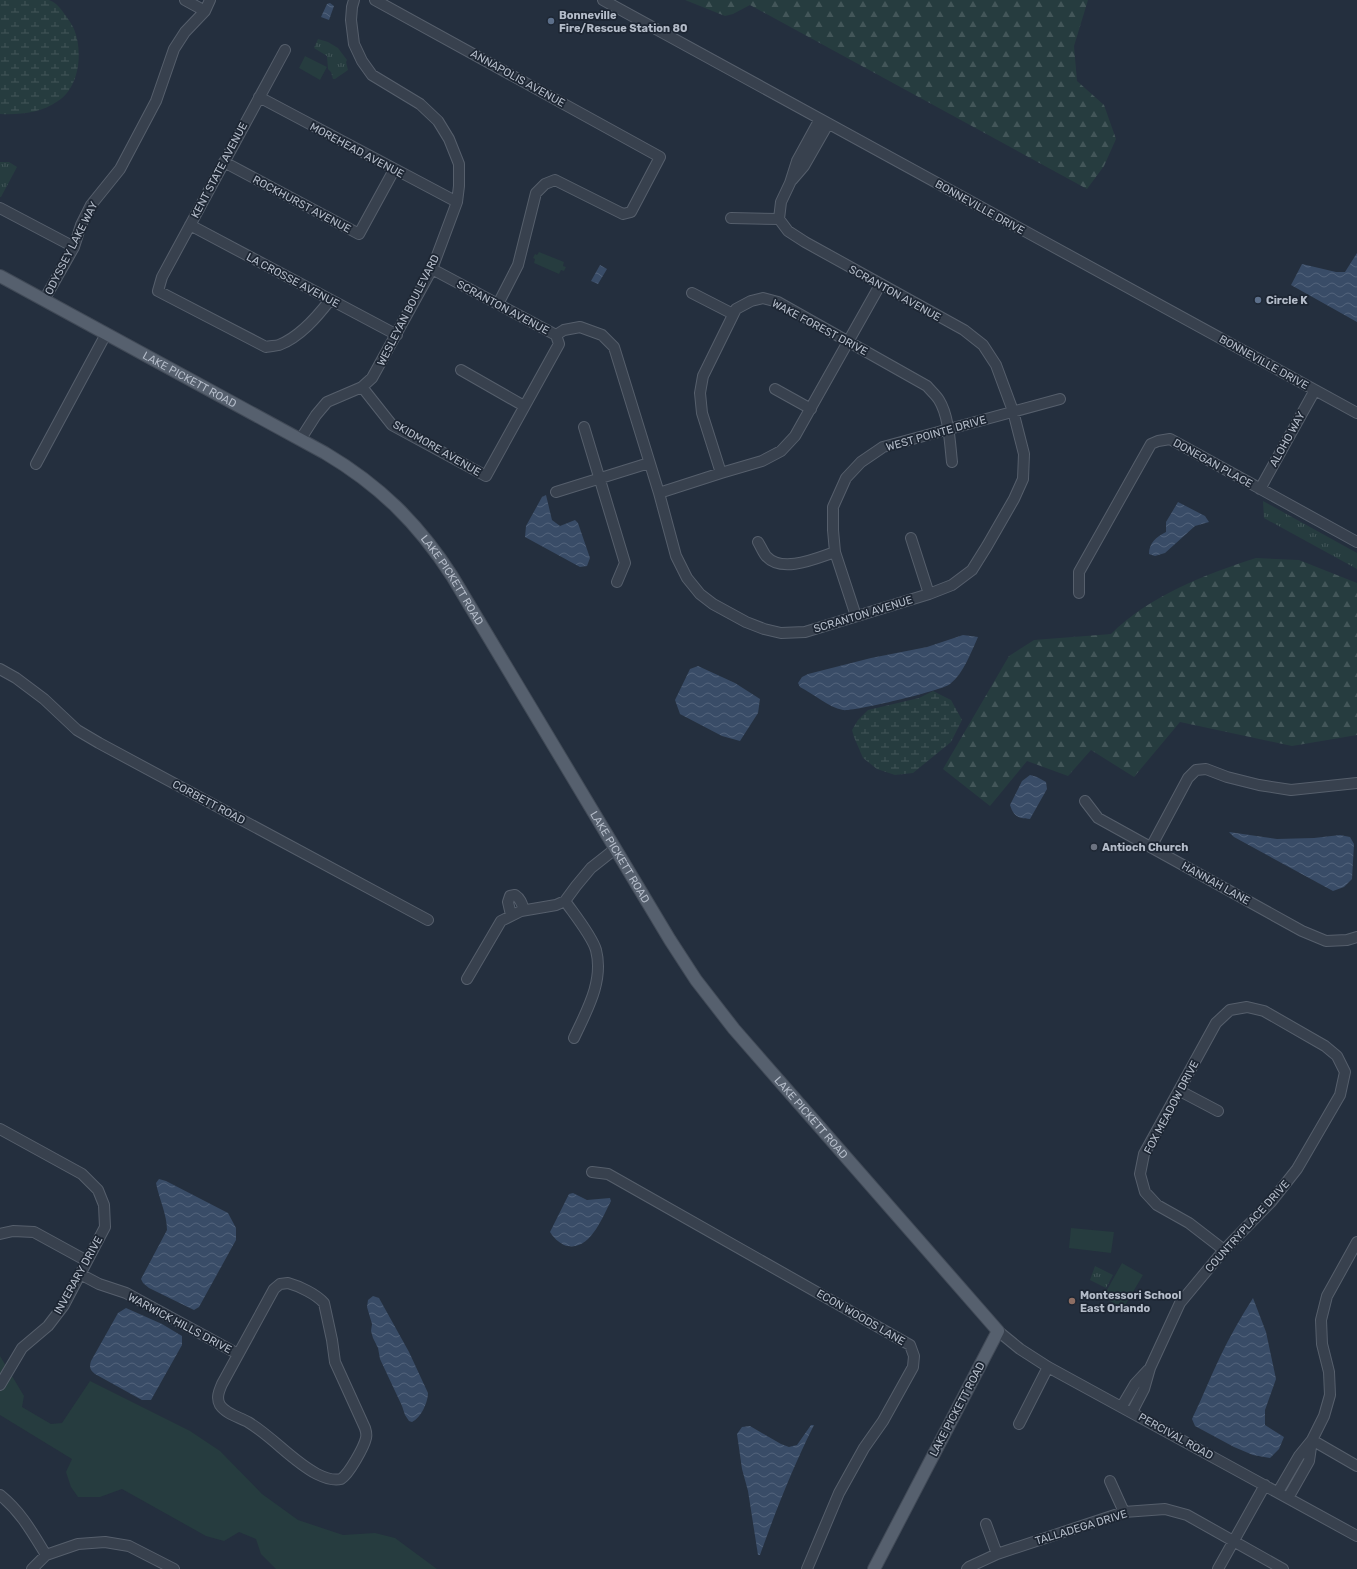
<svg xmlns="http://www.w3.org/2000/svg" width="1357" height="1569" font-family="Rubik,sans-serif">
<defs>
<pattern id="forest-firs" width="22" height="20" patternUnits="userSpaceOnUse"><rect width="22" height="20" fill="#263c3f"/><path d="M5 1l3.5 6h-7zM16 11l3.5 6h-7z" fill="#435659"/></pattern>
<pattern id="wetland-marsh" width="20" height="14" patternUnits="userSpaceOnUse"><rect width="20" height="14" fill="#263c3f"/><path d="M1 5h8M5 5V1M11 12h8M15 12V8" fill="none" stroke="#435659"/></pattern>
<pattern id="park-tufts" width="24" height="20" patternUnits="userSpaceOnUse"><rect width="24" height="20" fill="#263c3f"/><path d="M3 7l-1-3M5 7V3M7 7l1-3M15 17l-1-3M17 17v-4M19 17l1-3" fill="none" stroke="#435659"/></pattern>
<pattern id="water-waves" width="16" height="10" patternUnits="userSpaceOnUse"><rect width="16" height="10" fill="#394c67"/><path d="M0 5q4-4 8 0t8 0" fill="none" stroke="#53647b"/></pattern>
</defs>
<rect width="100%" height="100%" fill="#242f3e"/>
<!-- grass -->
<path fill="#263c3f" d="M305,56L327,67L320,80L299,68Z
M539,252L564,262L563,266L566,267L564,271L561,270L559,274L534,263L535,259L533,258L535,254L537,255Z
M1071,1228L1114,1232L1111,1253L1069,1248Z
M1122,1263L1143,1275L1123,1309L1103,1297Z
M0,1356L24,1396L22,1407L51,1424L62,1423L90,1381L190,1431L220,1451L262,1494L298,1520L343,1535L375,1533L395,1538L437,1569H276L261,1554L256,1539L239,1532L224,1541L206,1536L122,1489L100,1497H78L71,1487L66,1472L72,1459L0,1415Z"/>
<!-- forest -->
<path fill="url(#forest-firs)" d="M685,0H1088L1074,46L1077,81L1104,105L1116,139L1104,166L1087,189L750,5L733,14L725,16Z
M1256,558L1299,560L1357,583V735L1292,746L1180,722L1134,777L1091,750L1068,776L1027,761L990,806L943,769L1009,656L1034,640L1111,634C1149,596 1206,574 1256,558Z"/>
<!-- wetland -->
<path fill="url(#wetland-marsh)" d="M0,0C11,0 40,0 49,0C57,3 61,9 66,16C69,20 72,25 74,29C83,51 80,87 58,101C41,113 20,115 0,114Z
M933,691L951,700L962,720L951,742L913,773L895,775L877,769L863,758L854,737L852,730L858,720L868,710L919,698Z"/>
<!-- park -->
<path fill="url(#park-tufts)" d="M318,39L328,42L338,48L347,60L346,62L348,70L335,79H333L331,72L328,69L327,56L314,48Z
M0,162H9L17,167L1,197H0Z
M1263,501L1357,553V569L1264,518Z
M1095,1266L1113,1275L1106,1288L1090,1280Z"/>
<!-- water -->
<path fill="url(#water-waves)" d="M330,3L334,6L329,20L321,17L327,4Z
M1357,253V322L1291,285L1302,264L1336,272H1345Z
M600,265L607,269L598,284L591,281Z
M546,495L552,520L560,526L575,520L578,523L590,558L587,566L580,567L525,537L526,526L542,497Z
M1178,502L1205,516L1209,522L1195,526L1165,553L1155,556L1149,554C1149,543 1156,537 1166,532V522Z
M963,635L978,637C971,652 964,673 950,684C944,690 853,712 843,710C828,707 814,694 800,687L798,683L802,677L808,674L871,658L927,647Z
M698,666L735,683L760,699L758,713L740,741L722,736L680,714L675,700L690,669Z
M1030,775L1037,777L1046,782L1047,789L1030,819C1018,818 1014,817 1010,805L1022,781Z
M1229,832L1277,839L1314,838L1340,835L1350,837L1354,844L1352,879L1344,887L1333,891L1234,837Z
M159,1179L166,1181L228,1213L236,1228V1240L199,1307L194,1310L149,1288L143,1283L141,1279L167,1230C167,1214 159,1199 156,1183Z
M573,1193L587,1200L610,1198L611,1201C602,1218 589,1254 564,1245C558,1242 554,1238 550,1232L569,1194Z
M373,1296L379,1298L409,1352L428,1393C428,1402 421,1418 412,1422L409,1421L405,1415L402,1406L380,1359L378,1348L373,1338L371,1331L372,1324L367,1307L368,1300Z
M1253,1298L1266,1332L1276,1379L1265,1410V1425L1284,1437L1279,1449L1270,1458L1253,1455L1234,1447L1195,1426L1192,1419C1202,1398 1210,1378 1220,1357C1230,1336 1241,1317 1253,1298Z
M126,1308L162,1324L182,1336V1345L151,1400H142L95,1374C90,1370 89,1368 91,1361L118,1313Z
M811,1425H814C793,1467 776,1510 760,1555H758L748,1491L742,1469L737,1434L742,1427L750,1426L781,1444L789,1447L797,1445Z"/>
<g fill="none" stroke-linecap="round" stroke-linejoin="round">
<!-- minor casing -->
<g stroke="#565f6c" stroke-width="12">
<path id="minor" d="M185,0L205,11
M375,0L660,157L631,212L623,214L555,180L545,184L536,193L518,265L498,304
M603,0L1357,413
M285,50L162,277L158,291L266,347C270,346 275,346 279,345C300,337 317,317 330,300
M259,97L457,202
M224,162L359,234L394,170
M792,180L804,166L828,124
M0,208L74,247
M731,218L779,219
M190,225L397,335
M432,269L556,335
M692,293L733,314
M44,300L74,247L81,225L91,205L120,169L156,101L174,49L185,32L205,11L210,0
M556,335L564,330L580,327L602,335L614,347L659,493L676,556L687,578L700,594L713,604L746,622L764,629L781,633L805,632L929,594L952,585L972,570L987,546L1014,499L1023,479L1024,454L1013,411L996,365L983,345L964,330L805,242L788,231L779,219L781,202L790,183L797,161L820,119
M461,370L524,406
M362,387L392,425L486,476L559,344L556,335
M775,389L811,409
M584,427L625,563L617,582
M300,440L316,415L327,402L362,387L372,378L432,269L457,202L459,186V164L449,139L438,121L420,104L372,75L362,61L354,44L351,20L352,7L354,0
M36,464L106,334
M721,473L702,413L700,393L703,376L736,309L751,301L763,298L778,302L927,386C931,391 936,395 939,400C949,416 950,444 952,462
M1260,489L1315,390
M556,492L649,463
M659,493L721,473L762,461L781,451L795,436L880,285
M911,538L929,594
M758,542C761,547 763,552 766,556C782,574 817,558 835,552
M1079,593V572L1151,444L1158,441L1170,439L1357,542
M856,616L835,552L833,530V507L846,478L861,462L883,447L1060,399
M0,669L16,678L44,699L77,730L99,743L428,920
M1085,801L1098,818L1302,931L1326,941L1347,940L1357,937
M1151,847L1188,778L1196,770L1206,769L1227,777L1259,785L1291,790L1357,783
M565,901C574,914 592,936 596,950C604,981 587,1010 574,1038
M511,915L508,902L510,896L515,895C521,899 522,904 524,910
M467,979L501,921L521,911L556,905L565,901L576,886L591,868L615,849
M1180,1091L1218,1111
M0,1129L82,1174L98,1190L104,1205L105,1227L64,1305L48,1326L22,1348L0,1385
M592,1172L608,1174L910,1345L914,1356L913,1367L883,1421L864,1448L839,1493L807,1569
M0,1234L13,1231L34,1232L87,1261
M80,1274L99,1284L126,1293L238,1354
M288,1283C299,1286 316,1294 324,1303L332,1340L335,1362L365,1428C366,1431 367,1434 366,1438C364,1447 349,1474 341,1479C333,1481 325,1478 317,1474C292,1461 273,1437 248,1422C239,1417 226,1414 220,1405C216,1398 219,1391 222,1384L274,1289L280,1284Z
M998,1331L1020,1349L1048,1367L1357,1536
M1122,1406L1135,1384L1148,1370
M1132,1412L1144,1389L1150,1368L1180,1303L1224,1250L1271,1202L1297,1169L1340,1095L1345,1072L1337,1056L1325,1046L1264,1011L1247,1007L1230,1010L1216,1023L1144,1154L1140,1174L1145,1192L1157,1205L1189,1223L1224,1250
M1019,1424L1048,1367
M1312,1440L1357,1466
M1110,1481L1124,1512
M1278,1492L1299,1456L1312,1440L1324,1416L1330,1395L1329,1372L1322,1344L1321,1320L1327,1296L1357,1242
M0,1495C21,1512 32,1532 46,1555
M1288,1498L1309,1461L1312,1440
M986,1524L997,1554
M32,1569L46,1555L78,1544L105,1542L129,1546L174,1569
M967,1569L969,1567L997,1554L1124,1512L1165,1509L1187,1515L1283,1569
M1218,1569L1265,1485"/>
</g>
<!-- major casing -->
<g stroke="#414a57" stroke-width="14">
<g id="major">
<path id="s1" d="M0,276L325,453C379,485 418,523 452,576L670,940L696,980L734,1029L998,1331L874,1569"/>
</g>
</g>
<!-- minor -->
<use href="#minor" stroke="#38414e" stroke-width="10"/>
<!-- major -->
<use href="#major" stroke="#56606e" stroke-width="12"/>
</g>
<!-- markers -->
<g fill="#5c6f8a" stroke="#1d2633" stroke-width="1.5">
<circle cx="551" cy="21" r="4"/>
<circle cx="1258" cy="300" r="4"/>
</g>
<circle fill="#6b7280" stroke="#1d2633" stroke-width="1.5" cx="1094" cy="847" r="4"/>
<circle fill="#8d6e63" stroke="#1d2633" stroke-width="1.5" cx="1072" cy="1301" r="4"/>
<g text-anchor="middle" stroke-width="3.5" stroke-linejoin="round" paint-order="stroke">
<!-- poi labels -->
<g font-size="11" font-weight="bold" fill="#b4bcc9" stroke="#1d2633" text-anchor="start">
<text x="559" y="19">Bonneville<tspan x="559" dy="13">Fire/Rescue Station 80</tspan></text>
<text x="1266" y="304">Circle K</text>
<text x="1102" y="851">Antioch Church</text>
<text x="1080" y="1299">Montessori School<tspan x="1080" dy="13">East Orlando</tspan></text>
</g>
<!-- street labels -->
<g font-size="11" fill="#b4bcc9" stroke="#1d2633">
<text transform="translate(518 78) rotate(29)" y="4">ANNAPOLIS AVENUE</text>
<text transform="translate(357 150) rotate(28)" y="4">MOREHEAD AVENUE</text>
<text transform="translate(219 170) rotate(-62)" y="4">KENT STATE AVENUE</text>
<text transform="translate(302 204) rotate(28)" y="4">ROCKHURST AVENUE</text>
<text transform="translate(980 207) rotate(29)" y="4">BONNEVILLE DRIVE</text>
<text transform="translate(71 248) rotate(-63)" y="4">ODYSSEY LAKE WAY</text>
<text transform="translate(293 280) rotate(28)" y="4">LA CROSSE AVENUE</text>
<text transform="translate(895 293) rotate(29)" y="4">SCRANTON AVENUE</text>
<text transform="translate(503 307) rotate(28)" y="4">SCRANTON AVENUE</text>
<text transform="translate(408 310) rotate(-63)" y="4">WESLEYAN BOULEVARD</text>
<text transform="translate(820 327) rotate(28)" y="4">WAKE FOREST DRIVE</text>
<text transform="translate(1264 362) rotate(29)" y="4">BONNEVILLE DRIVE</text>
<text dy="4" stroke="none"><textPath href="#s1" startOffset="216">LAKE PICKETT ROAD</textPath></text>
<text transform="translate(936 433) rotate(-16)" y="4">WEST POINTE DRIVE</text>
<text transform="translate(1287 439) rotate(-61)" y="4">ALOHO WAY</text>
<text transform="translate(437 448) rotate(30)" y="4">SKIDMORE AVENUE</text>
<text transform="translate(1213 463) rotate(29)" y="4">DONEGAN PLACE</text>
<text dy="4" stroke="none"><textPath href="#s1" startOffset="552">LAKE PICKETT ROAD</textPath></text>
<text transform="translate(863 614) rotate(-17)" y="4">SCRANTON AVENUE</text>
<text transform="translate(209 802) rotate(28)" y="4">CORBETT ROAD</text>
<text dy="4" stroke="none"><textPath href="#s1" startOffset="876">LAKE PICKETT ROAD</textPath></text>
<text transform="translate(1216 883) rotate(29)" y="4">HANNAH LANE</text>
<text transform="translate(1171 1107) rotate(-62)" y="4">FOX MEADOW DRIVE</text>
<text dy="4" stroke="none"><textPath href="#s1" startOffset="1200">LAKE PICKETT ROAD</textPath></text>
<text transform="translate(1247 1226) rotate(-48)" y="4">COUNTRYPLACE DRIVE</text>
<text transform="translate(78 1275) rotate(-61)" y="4">INVERARY DRIVE</text>
<text transform="translate(861 1317) rotate(30)" y="4">ECON WOODS LANE</text>
<text transform="translate(180 1323) rotate(28)" y="4">WARWICK HILLS DRIVE</text>
<text transform="translate(957 1409) rotate(-62)" y="4">LAKE PICKETT ROAD</text>
<text transform="translate(1176 1436) rotate(29)" y="4">PERCIVAL ROAD</text>
<text transform="translate(1081 1527) rotate(-17)" y="4">TALLADEGA DRIVE</text>
</g>
</g>
</svg>
